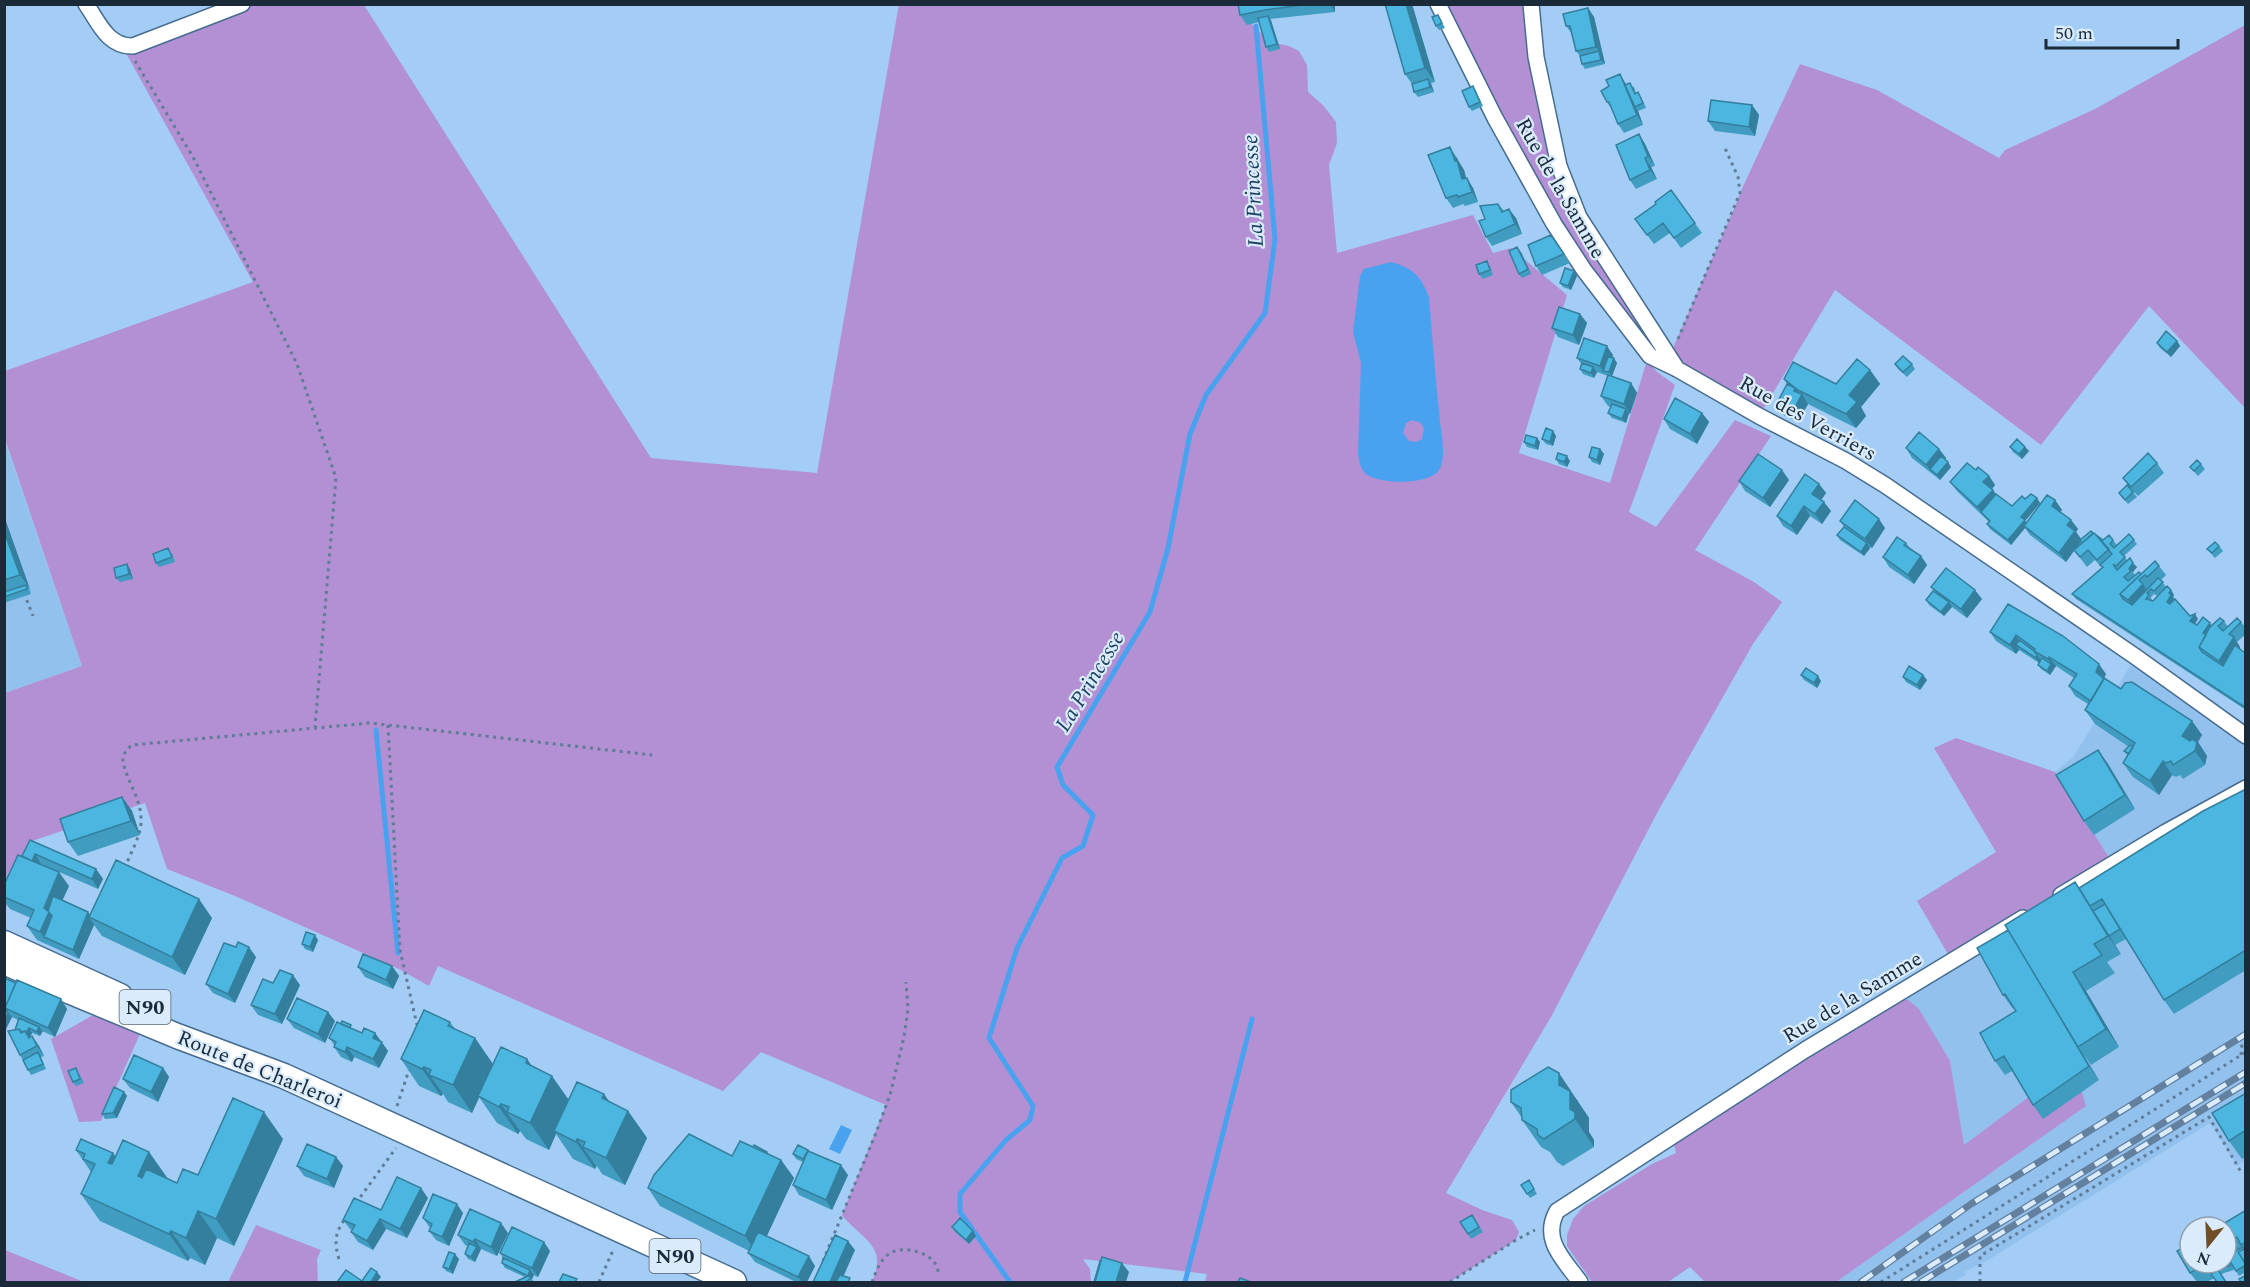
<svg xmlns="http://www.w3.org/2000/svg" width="2250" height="1287" font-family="Spectral,serif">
<rect width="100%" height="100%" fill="#a3cdf5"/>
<!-- built -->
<path fill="#93c1ee" d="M4,439L82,666L5,693H4Z
M2136,657L2245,736V1161L2237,1166L2210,1123L1988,1260L1965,1272L1966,1275L1953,1282H1836L2086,1106L2030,1097L1964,1146L1950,1061L1889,999L2113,864L2055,772L2073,757Z"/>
<!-- green -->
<path fill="#b290d3" d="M899,4L1238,5V10L1270,42L1289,46L1299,51L1307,65L1308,92L1323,105L1336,122L1337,143L1329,165L1337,253L1473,215L1493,253L1511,248L1567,295L1519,453L1610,483L1647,360L1657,372L1675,385L1629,512L1656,527L1735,420L1771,436L1695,550L1754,582L1782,602L1753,644L1657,813L1551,1017L1446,1193L1482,1210L1512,1220L1519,1232L1516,1240L1450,1282H1205L1207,1274L1083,1259L1090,1269L1091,1282H872C888,1245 863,1241 842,1215L886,1105L761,1052L723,1091L438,966L429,986L399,969L235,896L167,869L145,803L32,841L5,910V693L82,666L5,439V371L253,282L122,46L242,5H364L651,458L817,473Z
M1438,5H1531L1536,57L1579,217L1661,344L1650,356L1584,270Z
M2245,25V408L2149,306L2041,445L1835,290L1759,416L1669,357L1736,204L1740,193L1800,64L1877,90L1999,158L2005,150L2095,109Z
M1956,738L2055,772L2113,864L1952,961L1917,901L1996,852L1934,748Z
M1889,999L1908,1000L1919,1009L1950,1061L1964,1145L2030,1096L2081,1089L2086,1106L1836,1282H1705L1690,1267L1668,1282H1592L1567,1246V1235L1573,1219L1584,1206L1652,1164L1676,1153L1672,1135Z
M95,1014L140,1034L101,1121L79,1122L51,1039Z
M256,1225L321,1250L317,1259L318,1282H228Z
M5,1250L84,1282H5Z"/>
<!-- water -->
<path fill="#48a2ef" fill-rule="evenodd" d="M1391,262C1413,268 1421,276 1429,297C1432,335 1435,373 1439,411C1440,429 1446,448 1441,466C1436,486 1380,485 1366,474C1360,469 1359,460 1358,453L1361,363L1353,332L1360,276L1364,269ZM1412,420L1421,423L1424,429L1422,439L1416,442L1409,441L1403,433L1406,423Z
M841,1125L852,1130L840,1154L829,1149Z"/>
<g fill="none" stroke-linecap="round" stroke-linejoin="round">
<!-- stream -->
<path stroke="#48a2ef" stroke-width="5" d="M376,730L398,953
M1010,1282L960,1212V1194L1006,1140L1030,1120L1033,1106L989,1038L1017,948L1062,858L1083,846L1093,815L1063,785L1057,767L1150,612L1168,548L1190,434L1206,395L1265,313L1275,239L1256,26
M1185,1282L1252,1019"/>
<!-- street casing -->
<g stroke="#466c90" stroke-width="18">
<path id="street" d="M86,4C99,23 108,47 133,46L242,4
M1438,4L1495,118L1554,224L1584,270L1650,356L1677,369L1759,416L1846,461L1885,485L2136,657L2246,736
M1531,4L1536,57L1559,166L1579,217L1677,369
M2061,895L2166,832L2246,788
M1580,1282C1564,1260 1541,1240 1557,1211L1805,1050L2023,918"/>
</g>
<!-- primary casing -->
<g stroke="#466c90" stroke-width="27">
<path id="primary" d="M4,943L120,996
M4,962L71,992L177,1036L284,1076L734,1282"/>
</g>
<!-- path -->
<path stroke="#5f7c98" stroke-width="3" stroke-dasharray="3 4.5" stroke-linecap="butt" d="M135,61L193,157L297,364L336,478L315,727
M1678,339L1740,193L1738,177L1724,146
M24,593L33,616
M388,725L400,950L417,1025
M125,868C130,853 142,835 141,819C141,798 126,780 123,761C122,755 127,749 132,745L370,723L652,755
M2241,1055L2242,1043L2246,1041
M397,1106L409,1070
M2216,1112L2209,1117L2241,1172
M356,1203L396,1148
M339,1259C334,1243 335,1232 345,1219
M823,1261L876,1133L890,1095L904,1037L908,1009L906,982
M599,1282L614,1248
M872,1282C876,1272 880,1260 889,1254C901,1245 925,1251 934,1262C937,1265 938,1271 939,1275
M1450,1282L1516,1240L1535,1230
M1881,1282L2246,1052
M1980,1282V1256L2209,1117"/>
<!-- street -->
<use href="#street" stroke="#fff" stroke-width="15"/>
<!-- primary -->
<use href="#primary" stroke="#fff" stroke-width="24"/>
<!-- rail casing -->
<g stroke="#63819e" stroke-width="7">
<path id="rail" d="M1861,1282L1971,1204L2246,1034
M1904,1282L2246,1072
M1921,1282L2246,1083"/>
</g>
<!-- rail -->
<use href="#rail" stroke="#daebfc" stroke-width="4.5" stroke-dasharray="14" stroke-linecap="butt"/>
</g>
<!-- wall -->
<path fill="#409dc1" d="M1238,4H1335V12L1270,19L1280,49L1269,52L1266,47L1259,22L1247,25L1240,15Z
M1385,4H1412L1435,82L1431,83L1434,92L1418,97L1414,92L1412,84L1405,74Z
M1588,8L1594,17L1605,64L1585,69L1582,64L1580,56L1576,51L1572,34L1566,26Z
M1438,15L1445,28L1439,30L1436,26Z
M1626,85L1634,87L1636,93L1638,92L1641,97L1646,108L1638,111L1643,125L1624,133L1618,124L1612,110L1607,102Z
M1473,86L1476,91L1483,106L1472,111L1469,107Z
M1752,105L1759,115L1755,136L1715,131L1708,121Z
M1639,134L1645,144L1655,166L1651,167L1657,179L1636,189L1630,180Z
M1456,156L1459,162L1464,170L1466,178L1473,188L1478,202L1465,206L1463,204L1453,208L1446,198Z
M1671,190L1702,233L1681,248L1670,233L1654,244L1635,219L1656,204Z
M1498,204L1504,211L1516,218L1522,234L1492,246L1486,237L1485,219Z
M1551,235L1570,263L1542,275L1536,266Z
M1521,252L1531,274L1522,278L1519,274Z
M1490,266L1493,275L1483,279L1479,274Z
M1574,271L1577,276L1571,290L1563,287L1560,283Z
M1580,314L1587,323L1579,345L1558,337L1552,328Z
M2177,341L2180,346L2171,357L2160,348L2157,343Z
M1613,355L1612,358L1617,363L1612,376L1631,383L1637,393L1630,414L1629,413L1626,423L1612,418L1608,413L1611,407L1608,406L1601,396L1608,376L1597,372L1594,378L1583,374L1580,369L1582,365L1577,358Z
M1895,364H1912L1915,369L1907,377L1898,369Z
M1870,370L1880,384L1861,407L1866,416L1856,428L1808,404L1798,422L1783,415L1776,405L1787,384L1784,379L1836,384Z
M1702,413L1709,422L1697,444L1670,429L1664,419Z
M1553,431L1556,436L1553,446L1546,444L1542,439Z
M1537,438L1540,442L1538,450L1527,447L1524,442Z
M2010,447H2025L2029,451L2022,459L2013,452Z
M1906,448L1939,449L1946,458L1945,460L1951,467L1940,480L1912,458Z
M1600,449L1604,454L1600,465L1592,462L1589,457Z
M1556,459L1570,461L1567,467L1559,464Z
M2157,463L2164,473L2138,496L2129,487L2123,478Z
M2201,464L2205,469L2198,476L2190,467Z
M1976,470L1989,476L1995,485L1992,489L1996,494L2012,506L2025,499L2037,498L2040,503L2025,521L2026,522L2055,500L2062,510L2060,512L2071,520L2078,529L2076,532L2081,540H2113L2117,545L2129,534L2137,544L2124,556L2127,560L2137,567L2133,572L2135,575L2141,574L2159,566L2166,575L2161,580L2166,587L2157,596L2154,594L2151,597L2152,601L2171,590L2174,595L2173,597L2175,599L2190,616L2198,619L2195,624L2197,625L2212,626L2224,621L2228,627L2241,622L2246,628V634L2237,642L2240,647L2239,649L2246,654V710L2076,599L2072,594L2102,568L2095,560L2087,567L2074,550L2066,562L2030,535L2025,528L2011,545L1990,529L1987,524L1989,522L1957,491L1950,482Z
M1789,480L1770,507L1745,491L1739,481Z
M1819,484L1826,493L1821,500L1831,511L1822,524L1810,516L1797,535L1783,526L1777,516Z
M2133,492L2137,497L2128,504L2119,493Z
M4,516L31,594L4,603Z
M1840,521L1885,528L1872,548L1869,547L1870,548L1864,556L1840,540L1837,535L1844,527Z
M1906,543L1910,548L1921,556L1927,565L1914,584L1889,567L1883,557Z
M2219,546L2223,551L2215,558L2207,549Z
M172,553L175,562L159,567L156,563Z
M130,569L133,579L120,582L116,578Z
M1931,587L1982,599L1967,618L1952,607L1944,616L1929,605L1926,600L1934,591Z
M2008,604L2106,674L2103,679L2121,689L2192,721L2202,735L2198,742L2207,756L2205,765L2183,779L2180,775L2176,777L2172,775L2159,795L2133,777L2123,763L2128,756L2124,751L2129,747L2095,724L2085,710L2088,704L2075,696L2069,686L2074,678L2056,666L2050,675L2041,669L2038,665L2039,663L2019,650L2016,654L1996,641L1990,632Z
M1801,675L1821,681L1817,688L1804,680Z
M1923,675L1927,680L1920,690L1906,682L1903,677Z
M2098,750L2108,764L2135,809L2094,835L2084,821Z
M2246,789V970L2174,1014L2164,1000L2126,939L2115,945L2121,954L2107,962L2115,973L2086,991L2119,1047L2091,1065L2083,1054L2099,1080L2043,1119L2033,1105L2012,1071L2005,1075L1995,1061L2016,1011L2014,1008L2013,1009L2003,995L2079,888Z
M122,797L132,811L140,835L78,856L68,842Z
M30,840L96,869L103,879L98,889L41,864L69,886L62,900L90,915L212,918L185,975L102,936L94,925L79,959L37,940L27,926L31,918L10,909L4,901V885L22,856Z
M318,940L313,952L305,949L302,944Z
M256,957L235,1003L213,993L206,984Z
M392,966L399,976L393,989L365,977L358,967Z
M4,978L61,999L67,1009L55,1037L42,1031L40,1036L32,1033L30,1037L32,1036L39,1046L44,1056L41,1057L46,1069L31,1075L20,1055L15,1030L18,1020L12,1017L4,1033Z
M273,983L300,985L282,1024L258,1015L251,1005Z
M287,1019L335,1021L325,1043L294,1028Z
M450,1022L455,1029L475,1038L493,1064L527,1059L532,1067L569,1100L604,1094L609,1102L628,1111L647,1138L625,1185L602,1174L597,1166L595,1169L573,1159L556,1134L549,1150L526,1139L520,1131L518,1134L497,1123L479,1097L472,1113L448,1102L443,1094L441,1096L419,1086L401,1059Z
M354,1030L362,1033H375L388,1051L379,1068L354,1057L352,1062L341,1057L334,1047L335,1046L329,1038Z
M163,1068L169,1077L158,1102L130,1088L123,1079Z
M79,1073L84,1083L76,1086L73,1082Z
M124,1092L127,1096L117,1118L105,1119L102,1114Z
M2246,1093V1157L2242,1159L2229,1141Z
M1578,1100V1102L1589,1118V1132L1594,1140V1147L1563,1166L1557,1162L1550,1152L1541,1147L1522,1120V1118L1511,1102Z
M283,1139L234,1246L217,1238L205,1265L190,1258L188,1261L100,1221L81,1194L91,1172L76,1150L115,1157L149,1152L168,1179L177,1183L198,1175Z
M793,1154L848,1175L832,1210L799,1195L793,1185L803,1162L796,1159Z
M769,1155L781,1160L794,1178L766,1236L815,1266L807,1282H796L755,1262L748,1253L749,1251L660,1206L648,1188L732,1156Z
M336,1157L343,1166L334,1188L304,1176L297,1166Z
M1529,1180L1537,1194L1530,1198L1521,1185Z
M428,1198L407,1238L386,1229L373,1250L358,1242L351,1232L352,1230L350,1229L343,1220Z
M2246,1210V1272L2239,1276L2232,1265L2234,1270L2224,1273L2207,1282H2197L2190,1273V1263H2226V1227Z
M463,1213L449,1246L436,1240L429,1231L430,1228L423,1218Z
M1472,1215L1483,1232L1471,1239L1460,1222Z
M952,1227L973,1231L976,1236L969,1244L955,1232Z
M508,1233L497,1256L481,1249L475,1262L468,1259L465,1254L468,1246L465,1245L458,1235Z
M550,1251L538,1277L533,1275L532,1279L534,1282H538H515L525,1277L505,1268L502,1263L503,1258L500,1253Z
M459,1259L453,1274L446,1271L443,1267Z"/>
<!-- shaded-wall -->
<path fill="#347f9d" d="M1330,4H1335V12Z
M1406,4H1412L1435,82L1425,68Z
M1588,8L1594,17L1605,64L1601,60L1599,51L1596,47Z
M1268,16L1271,20L1280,49L1277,44Z
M1620,74L1626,84L1636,107H1635L1638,111L1643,125L1637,115Z
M1428,79L1431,84L1434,92L1430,87Z
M1752,105L1759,115L1755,136L1749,127Z
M1639,134L1645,144L1655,166L1648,156Z
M1450,147L1464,170L1469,189L1462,179Z
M1645,158L1651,167L1657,179L1650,170Z
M1467,178L1473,188L1478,202L1472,192Z
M1509,209L1516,218L1522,234L1515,224Z
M1517,247L1521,252L1531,274L1528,269Z
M1574,271L1577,276L1571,290L1568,286Z
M1580,314L1587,323L1579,345L1573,335Z
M2177,341L2180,346L2171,357L2167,352Z
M1607,346L1613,355L1608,372L1603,371L1600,366Z
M1614,358L1617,363L1612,376L1609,372Z
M1593,367L1597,372L1594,378L1591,373Z
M1870,370L1880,384L1861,407L1866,416L1856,428L1846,414L1849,395Z
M1631,383L1637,393L1630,414L1624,404Z
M1795,388L1801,396L1802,394L1808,404L1798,422L1792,413L1794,391Z
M1626,409L1629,413L1626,423L1622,419Z
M1702,413L1709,422L1697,444L1690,434Z
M1553,431L1556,436L1553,446L1550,442Z
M1537,438L1540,442L1538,450L1535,446Z
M2025,447L2029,451L2022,459L2019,454Z
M1600,449L1604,454L1600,465L1597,460Z
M1939,449L1946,458L1934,473L1930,469L1933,474L1926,465Z
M1567,456L1570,461L1567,467L1564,462Z
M1948,462L1951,467L1940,480L1937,475Z
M1782,470L1789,480L1770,507L1763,498Z
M1989,476L1995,485L1990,491L1983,482Z
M1819,484L1826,493L1819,503L1812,494Z
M1993,490L1999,499L1981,512L1977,507Z
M2037,498L2040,503L2025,521L2028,525L2024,526L2025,528L2011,545L2008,540L2021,517Z
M2055,500L2062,510L2058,515L2052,506Z
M1824,502L1831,511L1822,524L1815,514Z
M1804,506L1810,516L1797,535L1791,526Z
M4,516L30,589L20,575L4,531Z
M1879,519L1885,528L1872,548L1865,539Z
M2071,520L2078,529L2076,532L2082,540L2066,562L2059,553L2067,525Z
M1867,543L1870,548L1864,556L1861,552Z
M1921,556L1927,565L1914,584L1908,575Z
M2133,563L2137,567L2133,572L2129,569Z
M127,564L130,569L133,579L129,574Z
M2143,584L2148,592L2135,609L2128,600Z
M1975,590L1982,599L1967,618L1961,609Z
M2171,590L2174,595L2173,597L2175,600L2170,606L2167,602L2169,593Z
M1949,602L1952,607L1944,616L1941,612Z
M2195,614L2198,619L2193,626L2190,621Z
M2210,623L2213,628L2207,638L2203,633Z
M2016,635L2022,645H2016L2019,650L2016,654L2010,645Z
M2234,637L2240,647L2226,670L2219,661Z
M2037,655L2041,660L2039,663L2036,658Z
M2049,657L2056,666L2050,675L2047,671L2051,664L2048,659Z
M2099,664L2106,674L2103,681L2096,672Z
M1923,675L1927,680L1920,690L1917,685Z
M1818,676L1821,681L1817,688L1814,683Z
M2192,721L2202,735L2198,742L2207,756L2205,765L2195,751L2192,750L2182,736Z
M2098,750L2108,764L2135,809L2125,795Z
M2163,761L2172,775L2159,795L2150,781Z
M122,797L132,811L140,835L131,821Z
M35,854L41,864L38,873L31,863Z
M96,869L103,879L98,889L92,879Z
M59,872L69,886L54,919L44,937L40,932L44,908Z
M199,899L212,918L185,975L172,957Z
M2090,906L2099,919L2121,954L2108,936Z
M88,912L94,920L89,917L94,925L79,959L73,950Z
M2008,930L2078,1047L2099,1080L2089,1066Z
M315,935L318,940L313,952L310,947Z
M249,947L256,957L235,1003L228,994Z
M392,966L399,976L393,989L386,980Z
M2073,972L2086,991L2119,1047L2106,1029Z
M293,975L300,985L282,1024L275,1014Z
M61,999L67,1009L55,1037L48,1028Z
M328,1012L335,1021L325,1043L318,1034Z
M8,1013L12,1017L4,1033V1021Z
M39,1027L43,1031L40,1036L37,1032Z
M29,1028L32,1033L30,1037L32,1040L21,1033Z
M375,1033L388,1051L379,1068L373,1059V1038Z
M32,1036L39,1046L44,1056L37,1046Z
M475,1038L494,1066L472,1113L453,1085Z
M347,1047L354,1057L352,1062L345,1052Z
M527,1059L546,1086L526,1063Z
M424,1067L443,1094L441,1096L422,1069Z
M163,1068L169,1077L158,1102L151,1092Z
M1559,1073L1589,1118V1132L1594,1140V1147L1575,1119L1570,1109L1559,1085Z
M552,1076L571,1103L554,1131L556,1134L549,1150L530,1123Z
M124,1092L127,1096L117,1118L113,1113Z
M604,1094L623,1121L602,1098Z
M501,1104L520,1131L518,1134L499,1107Z
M628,1111L647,1138L625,1185L606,1158Z
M264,1112L283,1139L234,1246L216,1219Z
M577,1139L596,1166L595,1169L576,1142Z
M149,1152L168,1179L157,1203L138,1176Z
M113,1153L132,1180L108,1163Z
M336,1157L343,1166L334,1188L327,1179Z
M781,1160L794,1178L758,1255L745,1236Z
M841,1165L848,1175L832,1210L826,1200Z
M421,1188L428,1198L407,1238L400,1229Z
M457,1204L463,1213L449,1246L442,1237Z
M198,1211L217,1238L205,1265L186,1238Z
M380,1219L386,1229L373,1250L367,1241Z
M501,1223L508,1233L497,1256L491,1247Z
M171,1231L190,1258L188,1261L169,1234Z
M973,1231L976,1236L969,1244L966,1240Z
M475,1239L481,1249L475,1262L471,1257L477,1247L473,1242Z
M848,1241L855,1250L841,1282H830Z
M544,1242L550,1251L538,1277L532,1268Z
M455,1254L459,1259L453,1274L449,1269Z
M809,1256L815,1266L807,1282H802L798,1277Z
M1122,1263L1129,1272L1126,1282H1116Z
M530,1270L534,1275L532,1279L528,1276Z
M377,1272L381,1277L377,1282H371Z"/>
<!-- building -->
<path fill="#4bb6e0" stroke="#347f9d" stroke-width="1.5" d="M1238,4H1310L1265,10L1240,15Z
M1385,4H1406L1425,68L1405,74Z
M1588,8L1596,47L1576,51L1570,26H1566L1563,14Z
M1438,15L1442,23L1436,26L1432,17Z
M1268,16L1277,44L1266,47L1258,18Z
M1599,51L1601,60L1582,64L1580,56Z
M1620,74L1637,115L1618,124L1609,102H1607L1601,91L1609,86L1606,80Z
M1428,79L1430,87L1414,92L1412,84Z
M1630,83L1635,94L1638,92L1643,103L1635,107L1625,85Z
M1473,86L1480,102L1469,107L1462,91Z
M1711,100L1752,105L1749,127L1708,121Z
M1639,134L1648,156L1645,158L1650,170L1630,180L1616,145Z
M1450,147L1455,161L1457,160L1462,179L1467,178L1472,192L1458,197L1457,195L1446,198L1428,155Z
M1671,190L1695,223L1674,238L1663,223L1647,235L1635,219L1656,204L1655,202Z
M1498,204L1502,212L1509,209L1515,224L1486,237L1479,221L1485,219L1480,206Z
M1551,235L1564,254L1536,266L1528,245Z
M1517,247L1528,269L1519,274L1509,251Z
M1487,261L1490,270L1479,274L1476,265Z
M1565,268L1574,271L1568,286L1560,283Z
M1559,307L1580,314L1573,335L1552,328Z
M2166,331L2177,341L2167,352L2157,343Z
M1584,338L1607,346L1600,366L1577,358Z
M1903,356L1912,364L1903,372L1895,364Z
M1608,357L1614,358L1609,372L1603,371Z
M1857,359L1870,370L1849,395L1857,402L1846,414L1798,390L1784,379L1793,362L1836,384Z
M1582,363L1593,367L1591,373L1580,369Z
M1608,375L1631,383L1624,404L1601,396Z
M1787,384L1795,388L1794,391L1802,394L1792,413L1776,405Z
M1675,398L1702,413L1690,434L1664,419Z
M1612,404L1626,409L1622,419L1608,413Z
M1546,428L1553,431L1550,442L1542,439Z
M1919,432L1939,449L1926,465L1906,448Z
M1526,435L1537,438L1535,446L1524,442Z
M2017,439L2025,447L2019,454L2010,447Z
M1592,447L1600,449L1597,460L1589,457Z
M1558,453L1567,456L1564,462L1556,459Z
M2148,453L2157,463L2131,487L2123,478Z
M1758,454L1782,470L1763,498L1739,481Z
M1941,456L1948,462L1937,475L1930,469Z
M2197,460L2201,464L2194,471L2190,467Z
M1967,463L1976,470L1978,467L1989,476L1983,482L1993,490L1977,507L1950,482Z
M1805,474L1819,484L1812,494L1824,502L1815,514L1804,506L1791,526L1777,516Z
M2127,485L2133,492L2125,500L2119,493Z
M1996,494L2012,506L2022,496L2025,499L2031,494L2037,498L2021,517L2025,520L2008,540L1987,524L1990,521L1981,512Z
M2047,495L2055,500L2052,506L2071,520L2067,525L2075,531L2059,553L2024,526Z
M1855,500L1879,519L1865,539L1840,521Z
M1844,527L1867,543L1861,552L1837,535Z
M4,531L20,575L4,580Z
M2091,531L2093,533L2082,543L2080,540Z
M2094,533L2109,549L2097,560L2088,550L2080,557L2074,550Z
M2095,534L2103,540L2109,535L2113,540L2110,544L2114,548L2129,534L2134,540L2120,552L2125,557L2116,566L2113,564L2117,570L2130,558L2133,563L2129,569L2131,571L2124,577L2128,581L2139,572L2141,574L2120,594L2123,599L2132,605L2158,578L2163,582L2154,591L2151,589L2147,593L2149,595L2146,599L2153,601L2167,586L2171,590L2169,593L2171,595L2167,602L2170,604L2175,599L2190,616L2195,614L2190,621L2197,625L2203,617L2210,623L2203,633L2206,635L2199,647L2202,652L2223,666L2235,645L2246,654V708L2072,594L2103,567L2100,565L2112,554Z
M1897,537L1906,543L1904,545L1921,556L1908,575L1883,557Z
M2215,542L2219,546L2212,553L2207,549Z
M168,548L172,557L156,563L153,554Z
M2155,561L2159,566L2147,577L2145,575L2139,580L2143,584L2128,600L2120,594Z
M127,564L129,574L116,578L114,568Z
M1946,568L1975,590L1961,609L1931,587Z
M26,585L27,589L4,597V592Z
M1933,591L1949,602L1941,612L1926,600Z
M2008,604L2063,636L2099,664L2096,672L2104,679L2091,701L2069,686L2077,674L2049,657L2048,659L2034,651L2035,649L2016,635L2010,645L1990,632Z
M2220,618L2224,621L2218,626L2223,631L2237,618L2241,622L2229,634L2234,637L2219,661L2199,647L2210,627Z
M2019,640L2034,651L2037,655L2036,658L2016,645Z
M2042,658L2051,664L2047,671L2038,665Z
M1909,666L1923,675L1917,685L1903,677Z
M1806,668L1818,676L1814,683L1801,675Z
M2104,678L2121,689L2125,683L2132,682L2192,721L2182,736L2190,741L2192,739L2197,742L2195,751L2173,765L2171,761L2166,763L2163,761L2150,781L2123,763L2135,743L2085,710Z
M2130,745L2133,747L2129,754L2124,751Z
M2098,750L2125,795L2084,821L2056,775Z
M2246,789V950L2164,1000L2102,899L2090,906L2079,888L2203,811Z
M122,797L131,821L68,842L60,819Z
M30,840L96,869L92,879L35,854L32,861L22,856Z
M18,855L59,872L44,908L49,912L40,932L27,926L34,910L4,897V885Z
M116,860L199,899L172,957L89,917Z
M2075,882L2108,936L2094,944L2102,955L2073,972L2106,1029L2078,1047L2005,925Z
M53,896L88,912L73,950L44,937L52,916L48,911Z
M2105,904L2120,929L2109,936L2093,911Z
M2008,930L2089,1066L2033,1105L2004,1056L1995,1061L1980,1033L2016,1011L2005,994L2003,995L1977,948Z
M306,932L315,935L310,947L302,944Z
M238,942L249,947L228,994L206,984L224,943L236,947Z
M363,954L392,966L386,980L358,967Z
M280,970L293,975L275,1014L251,1005L263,979L273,983Z
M4,978L16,983L5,1008L8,1013L4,1021Z
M17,980L61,999L48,1028L5,1008Z
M297,998L328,1012L318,1034L287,1019Z
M424,1010L450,1022L448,1026L475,1038L453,1085L429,1075L431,1070L424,1067L422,1069L401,1059Z
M19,1018L39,1027L37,1032L29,1028L26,1033L25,1031L22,1032L19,1029L15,1030Z
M342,1021L351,1025L350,1028L341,1024Z
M337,1022L362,1033L364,1028L375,1033L373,1038L382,1042L373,1059L347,1047L345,1052L334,1047L336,1042L329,1038Z
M19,1029L21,1033L25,1031L29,1038L32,1036L37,1046L20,1055L8,1031Z
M501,1047L527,1059L526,1063L552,1076L530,1123L507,1112L509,1107L501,1104L499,1107L478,1096Z
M38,1052L43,1064L28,1070L23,1060Z
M134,1055L163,1068L151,1092L123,1079Z
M1548,1067L1559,1073V1085L1570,1091V1109L1575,1112V1119L1544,1139L1538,1135L1537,1129L1522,1120L1521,1108L1511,1102V1090Z
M76,1068L80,1079L73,1082L68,1071Z
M577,1082L604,1094L602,1098L628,1111L606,1158L583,1147L585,1142L577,1139L576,1142L554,1131Z
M114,1087L124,1092L113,1113L102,1114Z
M2246,1093V1130L2229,1141L2212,1113Z
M233,1098L264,1112L216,1219L198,1211L186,1238L171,1231L169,1234L81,1194L95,1164L83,1159L85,1154L76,1150L81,1139L113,1153L108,1163L112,1164L123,1140L149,1152L138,1176L142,1178L146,1169L177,1183L183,1169L198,1175Z
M689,1134L732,1156L740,1141L781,1160L745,1236L648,1188L654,1175Z
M307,1144L336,1157L327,1179L297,1166Z
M754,1145L767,1152V1153L753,1147Z
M798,1145L808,1150L803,1159L793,1154Z
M808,1151L841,1165L826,1200L793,1185Z
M397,1177L421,1188L400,1229L380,1219L367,1241L351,1232L355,1225L343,1220L354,1198L381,1210Z
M1529,1180L1534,1189L1527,1194L1521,1185Z
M433,1194L457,1204L442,1237L429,1231L432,1224L423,1218Z
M470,1209L501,1223L491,1247L475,1239L473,1242L458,1235Z
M2246,1210V1242L2241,1245L2237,1237L2226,1243V1227H2218Z
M1472,1215L1479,1227L1468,1234L1460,1222Z
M960,1218L973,1231L966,1240L952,1227Z
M512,1227L544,1242L532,1268L500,1253Z
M758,1232L809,1256L798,1277L748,1253Z
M835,1235L848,1241L830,1282H813Z
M469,1243L477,1247L471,1257L465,1254Z
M2190,1244V1263H2207L2190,1273L2177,1251Z
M2243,1247L2244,1249L2238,1252L2246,1265L2236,1271L2228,1258L2230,1266L2220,1268L2218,1263H2226V1255Z
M2246,1248V1259L2243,1260L2238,1252Z
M449,1252L455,1254L449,1269L443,1267Z
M1102,1257L1122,1263L1116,1282H1095Z
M503,1258L530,1270L528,1276L531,1278L525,1282H515L528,1276L502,1263Z
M1100,1261H1101L1095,1282H1094Z
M371,1268L377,1272L371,1282H337L346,1270L362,1281Z
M2218,1270L2226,1282H2217L2211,1274Z
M563,1274L577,1279L575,1282H559Z
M840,1275L850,1278L848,1282H836Z
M2246,1275V1282H2241L2239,1279Z
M1240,1278L1251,1282H1238Z"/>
<g text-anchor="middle" stroke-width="4.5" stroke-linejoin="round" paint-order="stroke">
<!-- shield labels -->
<g fill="#daebfc" stroke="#546474" stroke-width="1.5">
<rect x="119.5" y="990" width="51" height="34" rx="4.5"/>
<rect x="649.5" y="1239" width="51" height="34" rx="4.5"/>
</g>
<g font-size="20" font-weight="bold" fill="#1a2a39">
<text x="145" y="1014">N90</text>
<text x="675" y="1263">N90</text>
</g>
<!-- street labels -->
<g font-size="21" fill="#1a2a39" stroke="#daebfc">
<text transform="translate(1561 188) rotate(60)" y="7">Rue de la Samme</text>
<text transform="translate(1808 418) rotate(29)" y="7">Rue des Verriers</text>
<text transform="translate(1852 997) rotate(-31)" y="7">Rue de la Samme</text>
<text transform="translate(260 1069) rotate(22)" y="7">Route de Charleroi</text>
</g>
<!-- water labels -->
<g font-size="22" font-style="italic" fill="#1d4161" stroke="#daebfc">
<text transform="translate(1252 191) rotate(-93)" y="8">La Princesse</text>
<text transform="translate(1089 681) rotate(-59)" y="8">La Princesse</text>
</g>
</g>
<!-- border -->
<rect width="2250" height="1287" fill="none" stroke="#1a2a39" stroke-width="12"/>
<!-- north arrow -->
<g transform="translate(2208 1245) rotate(198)"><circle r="28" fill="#daebfc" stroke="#8d9eae" stroke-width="1.5"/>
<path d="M0-4.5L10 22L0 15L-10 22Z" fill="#714e27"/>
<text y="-9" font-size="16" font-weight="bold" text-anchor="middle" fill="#1a2a39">N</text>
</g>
<!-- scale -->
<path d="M2046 39v9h132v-9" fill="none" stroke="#1a2a39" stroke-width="3"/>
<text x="2055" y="39" font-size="18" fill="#1a2a39" stroke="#daebfc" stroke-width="4.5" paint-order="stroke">50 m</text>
</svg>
